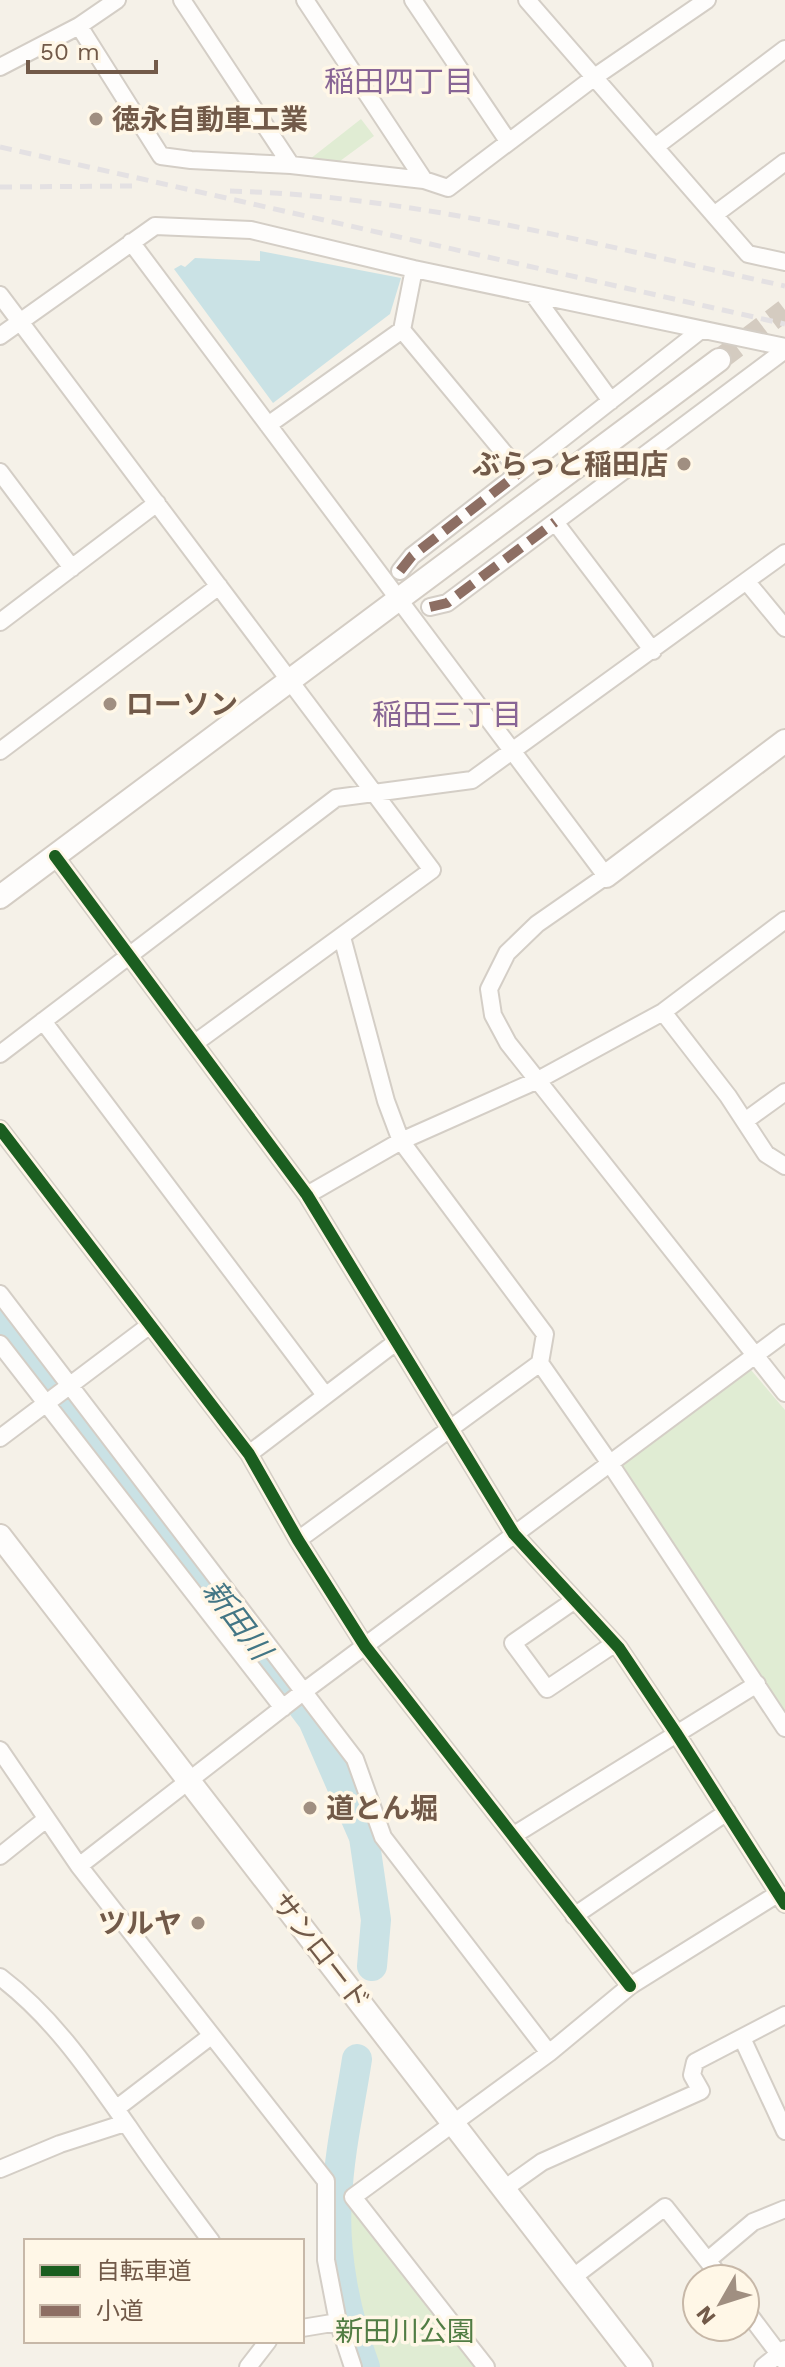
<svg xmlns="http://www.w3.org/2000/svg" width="785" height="2367" font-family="'Work Sans','Noto Sans JP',sans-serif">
<rect width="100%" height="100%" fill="#f5f1e8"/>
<!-- green -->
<path fill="#e0ecd3" d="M361,119L374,136L336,164L310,159Z
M751,1370L785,1410V1712L621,1466Z
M348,2195L480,2367H378L352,2273Z"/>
<!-- water -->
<path fill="#cae2e5" d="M260,251L401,278L390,314L273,403L174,269L181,265L185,267L195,258L260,261Z"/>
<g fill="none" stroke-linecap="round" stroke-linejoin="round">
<!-- river -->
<path stroke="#cae2e5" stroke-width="30" d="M0,1319L57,1393L151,1506L313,1720L364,1837L376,1920L372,1966
M357,2059C350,2105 339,2152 337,2199C333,2253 346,2316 365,2367"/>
<!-- secondary-tunnel -->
<path stroke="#d4cbc0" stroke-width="22" stroke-dasharray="22 11" stroke-linecap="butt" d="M719,360L785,310"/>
<!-- street casing -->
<g stroke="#d4cec6" stroke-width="20">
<path id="street" d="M182,0L291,165
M305,0L424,180
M413,0L508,141
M527,0L748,254L785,262
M79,26L161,156L191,160L291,165L424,180L448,188L596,76L707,0
M0,67L79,26L117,0
M655,147L785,49
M714,215L785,162
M131,242L606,876L537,924L507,953L489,989L493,1015L508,1043L785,1393
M533,294L611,401
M0,295L432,870L195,1043
M402,330L520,472L701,330
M0,336L155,226L251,230L414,269L785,347
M268,425L402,330L414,269
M0,472L72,568
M400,571L412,556L520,472
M747,582L785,628
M430,607L447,603L555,522
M0,622L157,503
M653,651L555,522L785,350
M0,751L219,586
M55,856L307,1195L514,1534L619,1648L676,1733L785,1904
M663,1012L728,1096L766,1154L785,1166
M43,1021L325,1395
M0,1054L336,798L472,780L785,553
M745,1121L785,1092
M0,1129L249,1454L298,1540L365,1646L630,1986
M307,1195L401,1141L538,1080L663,1012L785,920
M0,1294L355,1759L383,1837L549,2053
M0,1344L283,1708
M540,1363L609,1462L785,1728
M0,1438L150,1325
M249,1454L396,1342
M298,1540L540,1363L545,1334L401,1141L386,1101L342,937
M575,1600L513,1643L547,1689L614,1644
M0,1750L79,1866L326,2181V2260L338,2322L353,2367
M514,1835L757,1684
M0,1856L45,1820
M79,1866L303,1692L785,1333
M574,1916L727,1812
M0,1977C53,2017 90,2072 128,2126C154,2165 183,2203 211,2241
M742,2038L785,2131
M117,2108L211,2036
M0,2169L60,2144L125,2123
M504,2189L542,2162L701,2091L692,2075L695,2062L785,2015
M708,2260L753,2222L785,2209
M572,2278L665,2207L722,2279
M745,2309L785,2362
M302,2328L338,2322
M248,2367L268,2341
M486,2367L353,2197L549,2053L630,1986L779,1893
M763,2367L785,2349"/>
</g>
<!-- secondary casing -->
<g stroke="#d4cdc4" stroke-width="26">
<path id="secondary" d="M606,876L785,741
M0,897L719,360
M0,1536L641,2367"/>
</g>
<!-- street -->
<use href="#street" stroke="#fefdfc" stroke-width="16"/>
<!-- secondary -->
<use href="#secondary" stroke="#fefdfc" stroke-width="22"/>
<!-- rail -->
<path stroke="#e4e1e3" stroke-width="5" stroke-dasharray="12 8" stroke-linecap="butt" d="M0,147L785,324
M0,187L134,186
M230,191C418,196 602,246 785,286"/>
<!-- quiet -->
<path stroke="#8d6e63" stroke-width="10" stroke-dasharray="20 10" stroke-linecap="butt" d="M400,571L412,556L520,472
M430,607L447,603L555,522"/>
<!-- cycleway casing -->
<g stroke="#fff7e7" stroke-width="17">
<path id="cycleway" d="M55,856L307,1195L514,1534L619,1648L676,1733L785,1904
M0,1129L249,1454L298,1540L365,1646L630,1986"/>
</g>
<!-- cycleway -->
<use href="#cycleway" stroke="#1b5e20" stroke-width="12"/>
</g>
<!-- markers -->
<g fill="#a08f81" stroke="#fff7e7" stroke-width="3">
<circle cx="96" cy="119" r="8"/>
<circle cx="684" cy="464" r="8"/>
<circle cx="110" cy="704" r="8"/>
<circle cx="310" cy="1808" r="8"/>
<circle cx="198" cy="1923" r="8"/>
</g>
<g text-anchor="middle" stroke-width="7" stroke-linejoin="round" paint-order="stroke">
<!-- poi labels -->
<g font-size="28" font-weight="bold" fill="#725a49" stroke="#fff7e7" text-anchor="start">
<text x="112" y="129">徳永自動車工業</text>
<text x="668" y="474" text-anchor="end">ぶらっと稲田店</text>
<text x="126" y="714">ローソン</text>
<text x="326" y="1818">道とん堀</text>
<text x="182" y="1933" text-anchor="end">ツルヤ</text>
</g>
<!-- street labels -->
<g font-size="28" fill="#725a49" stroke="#fff7e7">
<text transform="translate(321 1951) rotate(52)" y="10">サンロード</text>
</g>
<!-- park labels -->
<g font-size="28" fill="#527d44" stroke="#fff7e7">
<text x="405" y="2341">新田川公園</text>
</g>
<!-- neighbourhood labels -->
<g font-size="30" fill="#886595" stroke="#fff7e7">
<text x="399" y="92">稲田四丁目</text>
<text x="447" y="725">稲田三丁目</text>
</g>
<!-- water labels -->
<g font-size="30" font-style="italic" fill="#437685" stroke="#fff7e7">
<text transform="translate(237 1620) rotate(53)" y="10">新田川</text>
</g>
</g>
<!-- legend -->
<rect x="24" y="2239" width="280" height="104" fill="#fff7e7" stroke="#c7b8a8" stroke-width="2"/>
<rect x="40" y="2265" width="40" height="12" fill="#1b5e20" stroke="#c7b8a8" stroke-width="2"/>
<text x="96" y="2279" font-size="24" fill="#725a49">自転車道</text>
<rect x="40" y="2305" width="40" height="12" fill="#8d6e63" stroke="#c7b8a8" stroke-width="2"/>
<text x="96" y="2319" font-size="24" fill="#725a49">小道</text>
<!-- north arrow -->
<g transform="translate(721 2303) rotate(231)"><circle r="38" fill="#fff7e7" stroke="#c7b8a8" stroke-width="2"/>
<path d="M0-6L14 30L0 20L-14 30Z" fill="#a08f81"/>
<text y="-12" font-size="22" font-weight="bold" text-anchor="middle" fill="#725a49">N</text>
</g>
<!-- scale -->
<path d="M28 60v12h128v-12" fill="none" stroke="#725a49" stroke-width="4"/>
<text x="40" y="60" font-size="24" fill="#725a49" stroke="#fff7e7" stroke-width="6" paint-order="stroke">50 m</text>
</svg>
